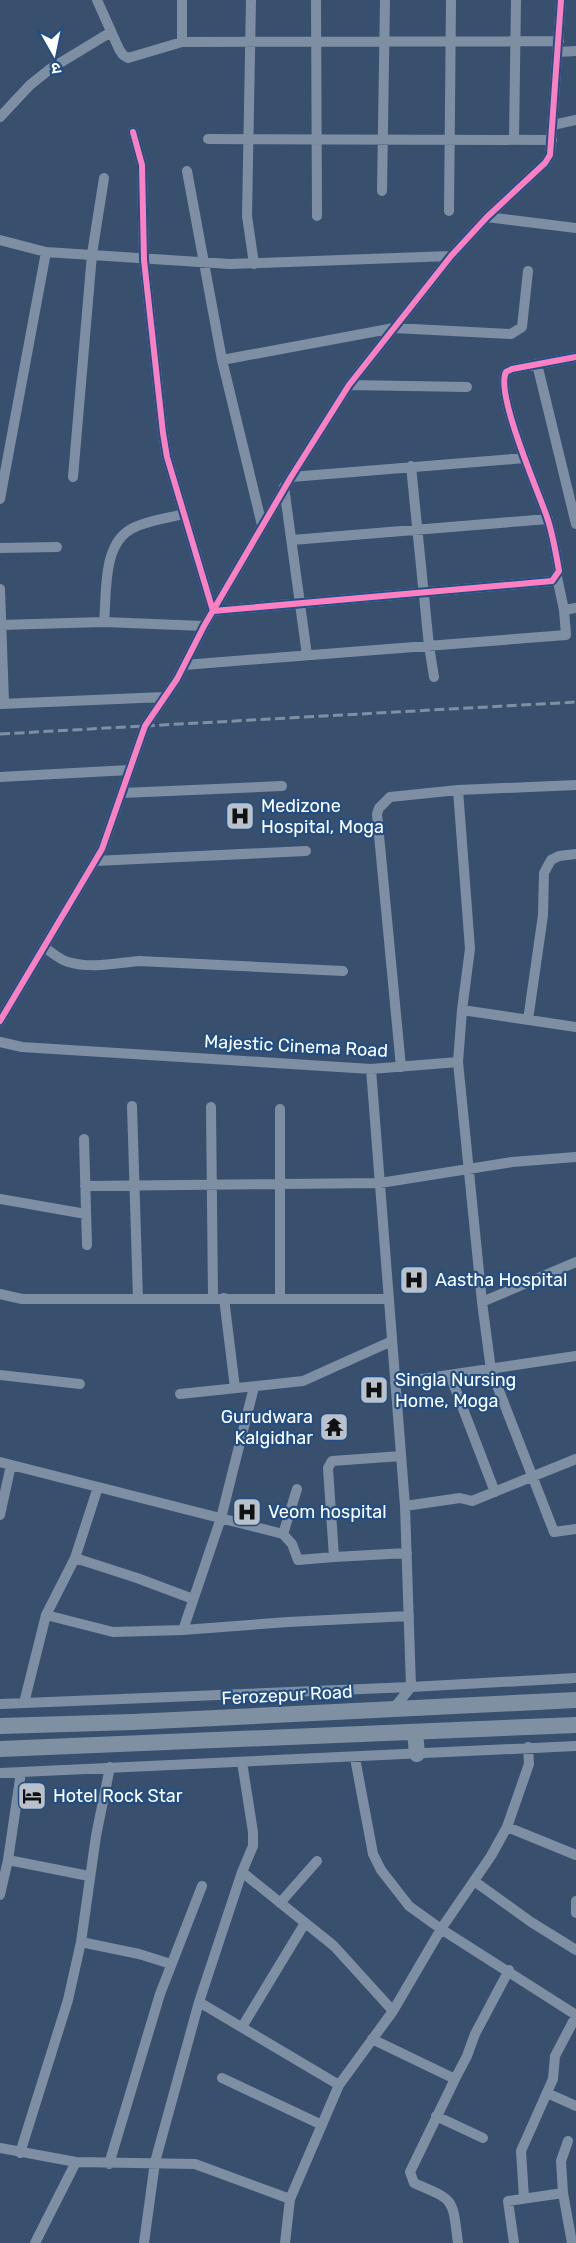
<svg xmlns="http://www.w3.org/2000/svg" width="576" height="2243" font-family="Rubik,'Noto Sans Devanagari',sans-serif">
<rect width="100%" height="100%" fill="#38506e"/>
<g fill="none" stroke-linecap="round" stroke-linejoin="round">
<!-- minor -->
<path stroke="#7e8fa4" stroke-width="10" d="M97,0L119,49L123,55L128,58L182,42L559,41
M251,0L247,216L254,264
M316,0L317,216
M182,42V0
M558,52L576,51
M0,117L30,85L50,69L111,32
M553,125L576,120
M133,132L142,165L144,260L163,433L167,457L213,611L552,581L559,571C556,553 553,535 547,517C538,491 495,393 506,372L512,369L576,357
M208,139L552,140
M514,139L516,0
M187,171L222,360L394,328L511,334L522,327L528,271
M382,191L385,0
M449,211L451,0
M487,217L576,228
M0,240L46,252L230,264L451,256
M222,360L262,525
M537,364L576,524
M349,385L467,387
M411,466L429,646L434,677
M73,477L92,254L104,178
M291,477L525,458
M284,487L307,655
M0,499L46,252
M292,540L548,519
M0,548L57,547
M557,577L564,610
M0,589L4,703
M104,622C107,592 102,543 133,528C149,520 168,518 184,514
M0,625L104,622L204,626
M184,665L566,635L564,610L576,608
M0,704L164,697
M0,777L129,770
M123,793L282,786
M95,861L306,851
M44,947C51,952 60,960 68,962C92,969 116,963 139,961L343,971
M462,1010L470,949L458,790L576,785
M528,1020L543,915L544,873L551,860L559,856L576,854
M0,1021L102,849L145,726L177,679L204,626L291,477L349,385L451,256L487,217L545,163L550,155L561,0
M0,1042L22,1047L371,1069L458,1062L462,1010L576,1027
M458,1062L482,1302L491,1370L554,1532L576,1529
M401,1067L377,814L379,808L390,797L458,790
M371,1069L405,1506L411,1687L394,1708
M132,1106L138,1299
M211,1107L213,1298
M84,1139L87,1245
M85,1186L380,1183L512,1162L576,1157
M0,1199L86,1214
M0,1294L22,1299H389
M224,1298L235,1388
M280,1299V1109
M482,1302L576,1262
M0,1375L80,1384
M450,1375L495,1492
M395,1383L576,1356
M180,1394L303,1381L392,1341
M401,1456L332,1461L328,1468L334,1557L407,1553
M0,1462L283,1534L292,1544L298,1560L334,1557
M405,1506L460,1498L472,1501L576,1459
M0,1515L11,1465
M283,1534L297,1489
M75,1558L137,1578L193,1599
M46,1615L113,1632L183,1630L288,1622L409,1616
M183,1630L221,1518L254,1387
M24,1703L46,1615L75,1558L98,1487
M0,1704L411,1687L576,1678
M355,1758L373,1854L381,1870L409,1906L441,1929L576,2015
M0,1773L576,1746
M507,1827L576,1855
M8,1860L89,1876
M242,1872L334,1946L393,2011
M474,1881L531,1922L576,1950
M0,1895L8,1860L21,1772
M576,1901V1913
M280,1903L317,1861
M81,1942L139,1954L171,1964
M199,2002L339,2085
M242,2027L305,1923
M372,2039L455,2079L410,2172L414,2183C456,2201 452,2198 458,2243
M222,2078L322,2125
M455,2079L467,2056L475,2034L509,1970
M547,2093L576,2106
M436,2116L483,2138
M568,2141L561,2161L563,2193L572,2243
M0,2148L76,2162L195,2164L290,2199
M20,2153L68,2000L81,1942L96,1836L110,1767
M109,2164L160,1994L202,1886
M524,2198L521,2151L553,2079L555,2056L576,2016
M35,2243L76,2162
M144,2243L155,2162L199,2002L242,1872L253,1846V1832L242,1762
M285,2243L290,2199L339,2085L393,2011L441,1929L491,1856L507,1827L529,1764L528,1747
M514,2243L508,2201L563,2193"/>
<!-- highway -->
<path stroke="#7f90a3" stroke-width="16" d="M0,1726L133,1722L576,1700
M415,1732L417,1754
M0,1749L576,1725"/>
<!-- rail -->
<path stroke="#7f90a3" stroke-width="3" stroke-dasharray="10 4.5" stroke-linecap="butt" d="M0,734L576,702"/>
<!-- cycleway casing -->
<g stroke="#224e84" stroke-width="10">
<path id="cycleway" d="M133,132L142,165L144,260L163,433L167,457L213,611L552,581L559,571C556,553 553,535 547,517C538,491 495,393 506,372L512,369L576,357
M0,1021L102,849L145,726L177,679L204,626L291,477L349,385L451,256L487,217L545,163L550,155L561,0"/>
</g>
<!-- cycleway -->
<use href="#cycleway" stroke="#ff80c0" stroke-width="6"/>
</g>
<!-- icons -->
<defs>
<g id="hospital-square" transform="scale(1.5)"><rect x="-9" y="-9" width="18" height="18" rx="4" fill="#b9c2cc" stroke="#224e84"/><path d="M-5-5h3v3.5h4V-5h3V5h-3V1.5h-4V5h-3Z" fill="#111"/></g>
<g id="temple-square" transform="scale(1.5)"><rect x="-9" y="-9" width="18" height="18" rx="4" fill="#b9c2cc" stroke="#224e84"/><path d="M0-6L5-2H3V0L6.5 2.5H4V6H1.5V3h-3V6H-4V2.5H-6.5L-3 0V-2H-5Z" fill="#111"/></g>
<g id="hotel-square" transform="scale(1.5)"><rect x="-9" y="-9" width="18" height="18" rx="4" fill="#b9c2cc" stroke="#224e84"/><path d="M-6-4.5h1.5V1H6V5H4.5V3h-9V5H-6ZM-4 0a1.8 1.8 0 1 1 3.6 0ZM.5 0V-2.5h3Q6-2.5 6 0Z" fill="#111"/></g>
</defs>
<g fill-rule="evenodd">
<use href="#hospital-square" x="240" y="816"/>
<use href="#hospital-square" x="414" y="1280"/>
<use href="#hospital-square" x="374" y="1390"/>
<use href="#temple-square" x="334" y="1427"/>
<use href="#hospital-square" x="247" y="1512"/>
<use href="#hotel-square" x="32" y="1796"/>
</g>
<g text-anchor="middle" stroke-width="4.5" stroke-linejoin="round" paint-order="stroke">
<!-- poi labels -->
<g font-size="18" fill="#fff" stroke="#224e84" text-anchor="start">
<text x="261" y="812">Medizone<tspan x="261" dy="21">Hospital, Moga</tspan></text>
<text x="435" y="1286">Aastha Hospital</text>
<text x="395" y="1386">Singla Nursing<tspan x="395" dy="21">Home, Moga</tspan></text>
<text x="313" y="1423" text-anchor="end">Gurudwara<tspan x="313" dy="21">Kalgidhar</tspan></text>
<text x="268" y="1518">Veom hospital</text>
<text x="53" y="1802">Hotel Rock Star</text>
</g>
<!-- street labels -->
<g font-size="18" fill="#fff" stroke="#224e84">
<text transform="translate(296 1046) rotate(3)" y="6">Majestic Cinema Road</text>
<text transform="translate(287 1695) rotate(-3)" y="6">Ferozepur Road</text>
</g>
</g>
<!-- north arrow -->
<g transform="translate(54 54) rotate(171)" stroke="#224e84" stroke-width="4.5" paint-order="stroke">
<path d="M0-4.5L10 22L0 15L-10 22Z" fill="#ffffff"/>
<text y="-9" font-size="16" font-weight="bold" text-anchor="middle" fill="#ffffff">उ</text>
</g>
</svg>
